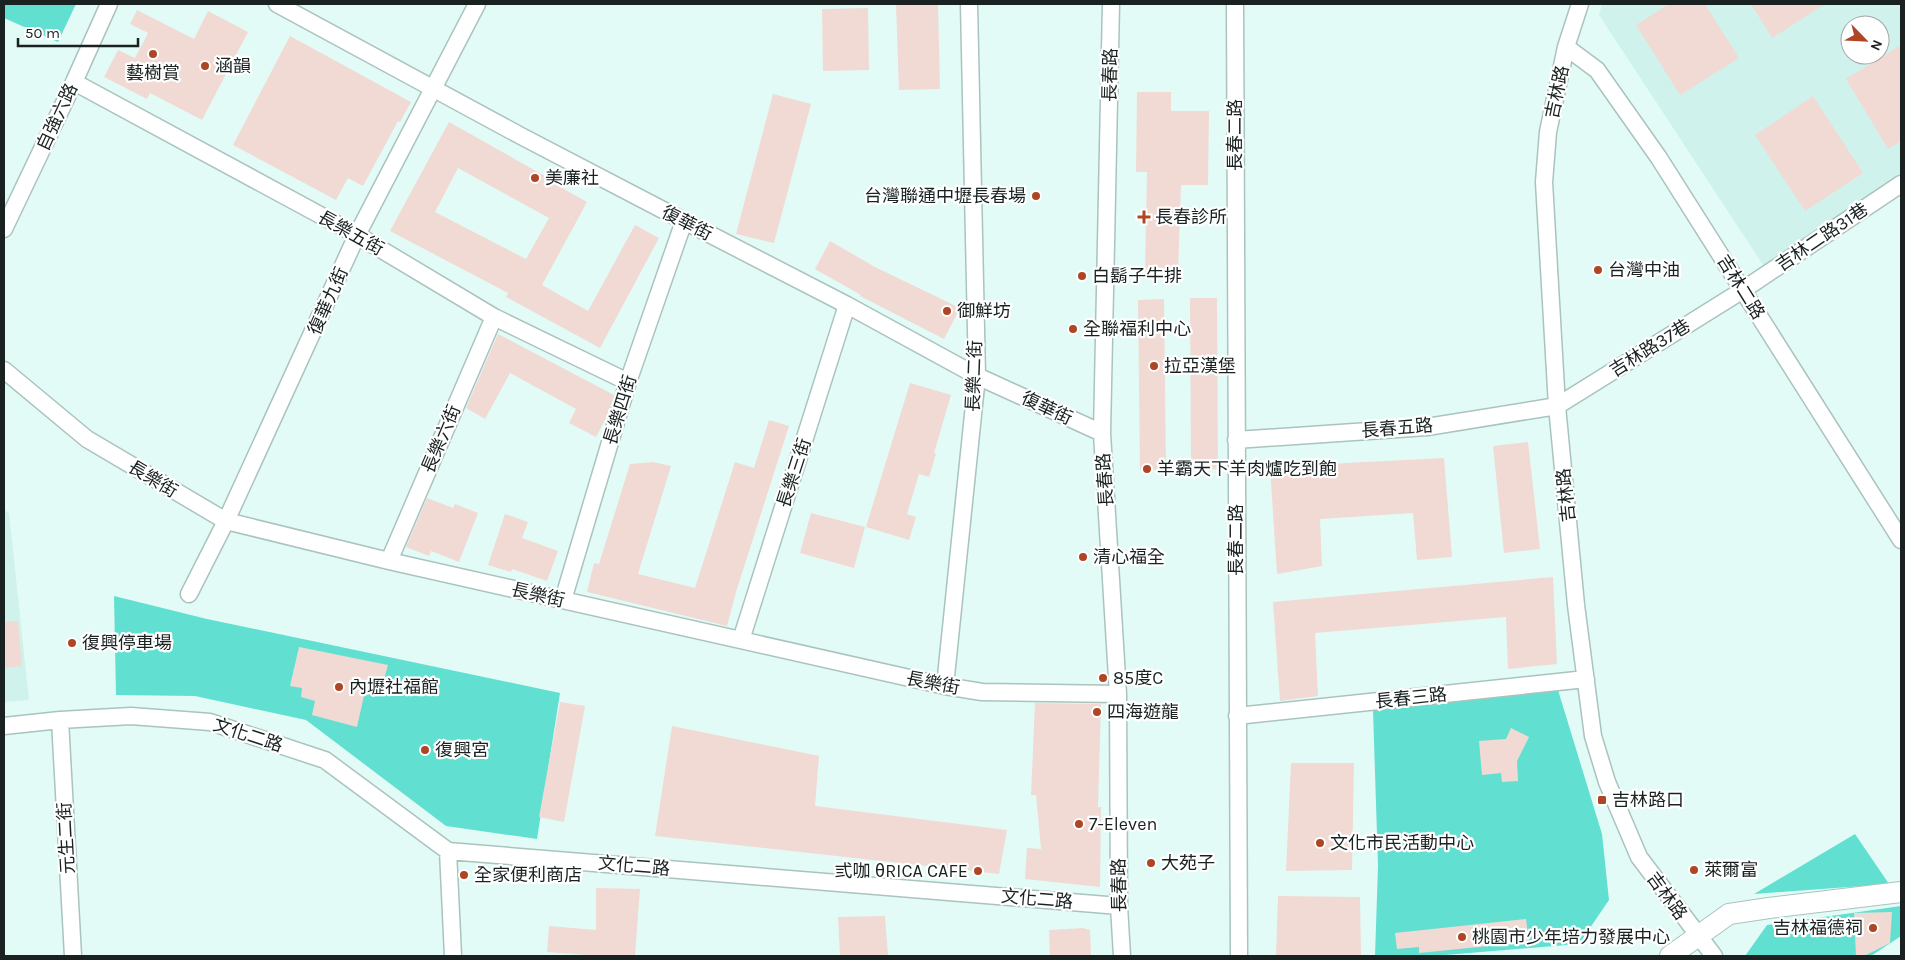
<svg xmlns="http://www.w3.org/2000/svg" width="1905" height="960" font-family="Karla,'Noto Sans TC',sans-serif">
<rect width="100%" height="100%" fill="#e2fbf7"/>
<!-- built -->
<path fill="#cff2ed" fill-rule="evenodd" d="M1602,4H1901V190L1769,274L1599,15ZM1850,25H1880V55H1850Z
M4,510L9,513L29,700L4,702Z"/>
<!-- green -->
<path fill="#61e0d2" d="M4,4H76L58,42L4,18Z
M114,596L207,619L560,693L537,839L446,826L306,720L195,696L116,695Z
M1558,690L1602,834L1609,900L1579,944L1433,956H1375L1378,866L1373,710Z
M1855,834L1889,884L1754,894Z
M1901,906V936L1871,956H1745L1767,925Z"/>
<!-- building -->
<path fill="#f1dad3" fill-rule="evenodd" d="M896,4H938L940,89L899,90Z
M1669,4H1705L1739,58L1680,95L1636,25Z
M1751,4H1825L1772,38Z
M868,8L869,70L823,71L822,9Z
M137,10L194,39L208,11L248,32L202,120L150,93L147,99L104,77L118,50L135,58L148,33L130,24Z
M290,36L411,102L400,122L398,121L363,186L348,178L336,200L233,145Z
M1901,45V141L1888,149L1846,79Z
M1137,92H1171V111H1209L1208,185H1181L1178,273L1145,272L1147,172H1136Z
M773,94L811,104L774,243L736,234Z
M1813,96L1863,173L1805,211L1755,135Z
M449,122L545,176L544,178L587,202L542,285L588,311L635,225L659,238L600,348L506,297L508,293L390,231ZM458,168L549,218L526,259L435,212Z
M830,241L875,267L960,308L944,339L860,296L861,295L815,269Z
M1190,298H1217L1218,469L1191,470Z
M1164,299L1166,470H1140L1138,300Z
M498,334L614,395L607,416L596,437L569,423L576,409L510,373L485,419L466,408Z
M910,383L951,395L934,453L936,454L929,477L919,474L907,514L916,517L909,540L866,527Z
M769,420L789,426L736,592L727,626L587,592L594,563L599,564L630,464L653,462L671,466L638,574L695,588L735,462L754,468Z
M1528,442L1540,549L1504,553L1493,446Z
M1444,458L1452,557L1417,560L1413,513L1320,519L1322,566L1277,574L1270,467Z
M427,498L453,508L455,504L478,513L459,562L431,551L429,556L406,547Z
M811,513L865,527L854,568L800,553Z
M505,514L528,522L522,538L558,551L547,581L512,569L511,572L488,565Z
M1553,577L1557,664L1508,669L1506,617L1315,633L1318,696L1280,701L1273,602Z
M18,621L22,666L4,668V622Z
M299,647L388,665L380,694L365,691L357,727L312,715L315,701L301,697L302,688L290,686Z
M560,702L585,706L564,822L539,817Z
M1035,703L1101,704L1098,807H1101L1100,887L1025,879L1027,848L1041,849L1036,795H1031Z
M672,726L819,756L815,806L1007,830L999,874L655,836Z
M1511,728L1529,737L1517,761L1518,781L1502,782L1501,773L1482,775L1479,741L1506,739Z
M1291,763H1354L1352,870L1286,871Z
M596,888L640,889L635,956H599L547,952L549,926L596,930Z
M1278,896L1360,897L1361,956H1276Z
M1892,912L1890,943L1864,956H1856L1854,913Z
M885,916L888,956H840L838,917Z
M1526,919L1529,942L1419,953V947L1397,949L1395,933Z
M1083,928L1090,930L1091,956H1050L1049,930Z"/>
<g fill="none" stroke-linecap="round" stroke-linejoin="round">
<!-- minor casing -->
<g stroke="#aac3bf" stroke-width="19">
<path id="minor" d="M277,4L521,136L684,221L847,305L977,376L1102,433
M1111,4L1102,433L1118,694L1119,906L1122,956
M1235,4L1239,956
M1580,4L1566,47L1548,132L1544,182L1557,406L1576,605L1593,736L1607,782L1639,857L1714,956
M1566,47L1597,70L1659,158L1901,540
M74,82L357,235L494,317L628,382
M4,229L74,82L109,4
M4,370L87,439L226,521L389,561L945,686L982,692L1118,694
M1236,440L1427,427L1557,406L1743,290L1901,184
M389,561L494,317
M189,594L226,521L357,235L477,4
M563,600L628,382L684,221
M741,640L847,305
M945,686L977,376L969,4
M1237,716L1586,679
M60,720L73,956
M4,726L60,720L131,716L210,722L325,760L448,851L1119,906
M448,851L453,956"/>
</g>
<!-- tertiary casing -->
<g stroke="#aac3bf" stroke-width="22">
<path id="tertiary" d="M1670,956L1729,914L1769,908L1901,892"/>
</g>
<!-- minor -->
<use href="#minor" stroke="#fff" stroke-width="16"/>
<!-- tertiary -->
<use href="#tertiary" stroke="#fff" stroke-width="20"/>
</g>
<!-- markers -->
<g fill="#ae4625" stroke="#fff" stroke-width="2">
<circle cx="153" cy="54" r="5"/>
<circle cx="205" cy="66" r="5"/>
<circle cx="535" cy="178" r="5"/>
<circle cx="1036" cy="196" r="5"/>
<path d="M1141.5 209.5h5v5h5v5h-5v5h-5v-5h-5v-5h5z"/>
<circle cx="1598" cy="270" r="5"/>
<circle cx="1082" cy="276" r="5"/>
<circle cx="947" cy="311" r="5"/>
<circle cx="1073" cy="329" r="5"/>
<circle cx="1154" cy="366" r="5"/>
<circle cx="1147" cy="469" r="5"/>
<circle cx="1083" cy="557" r="5"/>
<circle cx="72" cy="643" r="5"/>
<circle cx="1103" cy="678" r="5"/>
<circle cx="339" cy="687" r="5"/>
<circle cx="1097" cy="712" r="5"/>
<circle cx="425" cy="750" r="5"/>
<rect x="1597" y="795" width="10" height="10" rx="2.5"/>
<circle cx="1079" cy="824" r="5"/>
<circle cx="1320" cy="843" r="5"/>
<circle cx="1151" cy="863" r="5"/>
<circle cx="1694" cy="870" r="5"/>
<circle cx="978" cy="871" r="5"/>
<circle cx="464" cy="875" r="5"/>
<circle cx="1873" cy="928" r="5"/>
<circle cx="1462" cy="937" r="5"/>
</g>
<g text-anchor="middle" stroke-width="4.5" stroke-linejoin="round" paint-order="stroke">
<!-- poi labels -->
<g font-size="18" fill="#192221" stroke="#fff" text-anchor="start">
<text x="215" y="72">涵韻</text>
<text x="153" y="79" text-anchor="middle">藝樹賞</text>
<text x="545" y="184">美廉社</text>
<text x="1026" y="202" text-anchor="end">台灣聯通中壢長春場</text>
<text x="1155" y="223">長春診所</text>
<text x="1608" y="276">台灣中油</text>
<text x="1092" y="282">白鬍子牛排</text>
<text x="957" y="317">御鮮坊</text>
<text x="1083" y="335">全聯福利中心</text>
<text x="1164" y="372">拉亞漢堡</text>
<text x="1157" y="475">羊霸天下羊肉爐吃到飽</text>
<text x="1093" y="563">清心福全</text>
<text x="82" y="649">復興停車場</text>
<text x="1113" y="684">85度C</text>
<text x="349" y="693">內壢社福館</text>
<text x="1107" y="718">四海遊龍</text>
<text x="435" y="756">復興宮</text>
<text x="1612" y="806">吉林路口</text>
<text x="1089" y="830">7-Eleven</text>
<text x="1330" y="849">文化市民活動中心</text>
<text x="1161" y="869">大苑子</text>
<text x="1704" y="876">萊爾富</text>
<text x="968" y="877" text-anchor="end">弎咖 θRICA CAFE</text>
<text x="474" y="881">全家便利商店</text>
<text x="1863" y="934" text-anchor="end">吉林福德祠</text>
<text x="1472" y="943">桃園市少年培力發展中心</text>
</g>
<!-- street labels -->
<g font-size="18" fill="#192221" stroke="#fff">
<text transform="translate(1110 75) rotate(-89)" y="6">長春路</text>
<text transform="translate(1557 92) rotate(-78)" y="6">吉林路</text>
<text transform="translate(57 117) rotate(-65)" y="6">自強六路</text>
<text transform="translate(1235 135) rotate(-90)" y="6">長春二路</text>
<text transform="translate(687 223) rotate(27)" y="6">復華街</text>
<text transform="translate(351 233) rotate(29)" y="6">長樂五街</text>
<text transform="translate(1822 237) rotate(-34)" y="6">吉林二路31巷</text>
<text transform="translate(1741 287) rotate(58)" y="6">吉林二路</text>
<text transform="translate(328 301) rotate(-66)" y="6">復華九街</text>
<text transform="translate(1650 348) rotate(-32)" y="6">吉林路37巷</text>
<text transform="translate(974 376) rotate(-88)" y="6">長樂二街</text>
<text transform="translate(1047 408) rotate(25)" y="6">復華街</text>
<text transform="translate(620 410) rotate(-73)" y="6">長樂四街</text>
<text transform="translate(1397 428) rotate(-5)" y="6">長春五路</text>
<text transform="translate(441 439) rotate(-67)" y="6">長樂六街</text>
<text transform="translate(794 473) rotate(-72)" y="6">長樂三街</text>
<text transform="translate(153 479) rotate(31)" y="6">長樂街</text>
<text transform="translate(1105 480) rotate(-94)" y="6">長春路</text>
<text transform="translate(1566 495) rotate(-96)" y="6">吉林路</text>
<text transform="translate(1236 540) rotate(-90)" y="6">長春二路</text>
<text transform="translate(538 595) rotate(13)" y="6">長樂街</text>
<text transform="translate(933 683) rotate(11)" y="6">長樂街</text>
<text transform="translate(1411 698) rotate(-6)" y="6">長春三路</text>
<text transform="translate(248 735) rotate(18)" y="6">文化二路</text>
<text transform="translate(66 838) rotate(-93)" y="6">元生二街</text>
<text transform="translate(634 866) rotate(5)" y="6">文化二路</text>
<text transform="translate(1119 885) rotate(-91)" y="6">長春路</text>
<text transform="translate(1667 896) rotate(54)" y="6">吉林路</text>
<text transform="translate(1037 899) rotate(5)" y="6">文化二路</text>
</g>
</g>
<!-- border -->
<rect width="1905" height="960" fill="none" stroke="#192221" stroke-width="10"/>
<!-- north arrow -->
<g transform="translate(1865 40) rotate(114)"><circle r="24" fill="#ffffff" stroke="#a3a7a6"/>
<path d="M0-4L9 19L0 12L-9 19Z" fill="#ae4625"/>
<text y="-8" font-size="14" font-weight="bold" text-anchor="middle" fill="#192221">N</text>
</g>
<!-- scale -->
<path d="M18 38v8h120v-8" fill="none" stroke="#192221" stroke-width="2.5"/>
<text x="25" y="38" font-size="15" fill="#192221" stroke="#ffffff" stroke-width="4" paint-order="stroke">50 m</text>
</svg>
